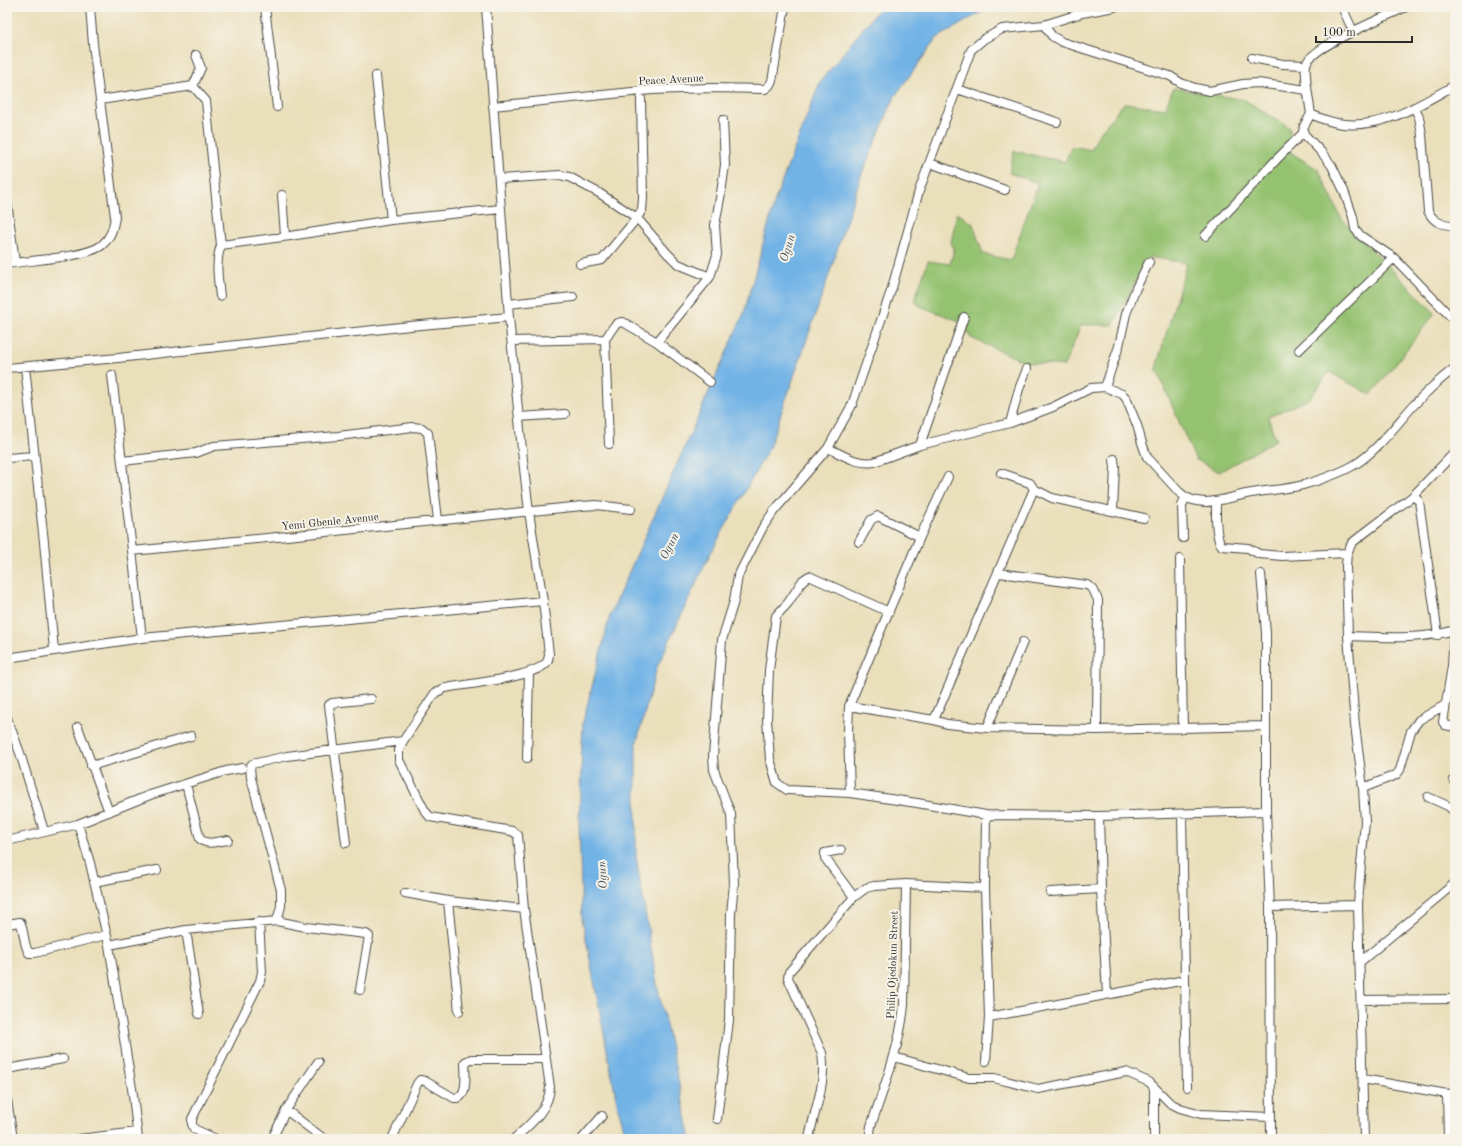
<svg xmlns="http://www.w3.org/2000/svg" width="1462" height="1146" font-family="'Old Standard TT',serif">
<rect width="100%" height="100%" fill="#f7f3e8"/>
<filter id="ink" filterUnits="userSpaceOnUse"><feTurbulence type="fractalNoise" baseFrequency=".025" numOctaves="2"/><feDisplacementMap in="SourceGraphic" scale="8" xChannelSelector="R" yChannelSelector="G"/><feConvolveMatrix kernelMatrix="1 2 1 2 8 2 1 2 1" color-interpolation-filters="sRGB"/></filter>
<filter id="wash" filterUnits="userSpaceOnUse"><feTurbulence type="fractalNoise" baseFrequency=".012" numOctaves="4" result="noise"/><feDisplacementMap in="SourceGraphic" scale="16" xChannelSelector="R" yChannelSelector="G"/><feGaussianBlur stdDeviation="0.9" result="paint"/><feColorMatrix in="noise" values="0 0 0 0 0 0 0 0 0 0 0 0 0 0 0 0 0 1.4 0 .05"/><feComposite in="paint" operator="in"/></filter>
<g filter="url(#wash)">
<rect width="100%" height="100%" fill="#eadfbb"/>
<!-- green -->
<path fill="#95c271" stroke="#60764e" d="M1173,88L1245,100L1290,128V152L1319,170L1341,218L1435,313L1371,395L1329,372L1309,399L1268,417L1276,440L1219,472L1195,459L1156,368L1187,263L1148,257L1113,325H1081L1064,366L1025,362L971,338L962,322L922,307L914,301L928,261L950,264L954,250L951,242L957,213L973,224L983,254L1011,260L1038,183L1009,173L1014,151L1065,162L1072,146L1091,150L1098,135L1124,103L1165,109Z"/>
<!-- water -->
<path fill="#72b3e6" stroke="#4e6f88" d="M882,7H990L937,38L895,96L862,173L825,287L769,448L710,554L657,667L636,745V857L657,984L691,1139H627L618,1108L582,918L579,822L583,722L610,615L744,313L776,197L820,82L877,11Z"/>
</g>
<g filter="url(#ink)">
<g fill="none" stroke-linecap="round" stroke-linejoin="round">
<!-- minor casing -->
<g stroke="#484641" stroke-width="10">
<path id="minor" d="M90,7L93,44L100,100
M265,7L277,107
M1342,7L1353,31
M1406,7C1388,16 1309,47 1306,65C1305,69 1306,74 1306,77C1307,90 1309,102 1311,114C1319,118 1328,121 1337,123C1381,131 1419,105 1455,85
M1044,25L1052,36L1062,42L1170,76L1181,83L1195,88L1210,91L1243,84L1258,83L1307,90
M1252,58L1283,64L1306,65
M376,76L391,220
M193,86L201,68L196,55
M957,89L1057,122
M493,106L652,90L710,88L765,89L769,86L772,81L785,7
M1414,107L1419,117L1422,135L1428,211C1434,223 1442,225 1455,225
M1311,114L1304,126L1303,133L1322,153L1332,166L1344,191L1353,217L1355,229L1361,236L1394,258L1455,321
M930,163L1005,190
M499,179L560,175L569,177L599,193L637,218L667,253L678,264L710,277
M282,195L285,236
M7,202L15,262
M1205,236L1276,160L1303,133
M221,245L290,236L391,220L501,209
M7,264C29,260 86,258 102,245C111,237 113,229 115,217L100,100L193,86L206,101L221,245C215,262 218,278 220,296
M580,264L602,260L637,218L642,210L643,198L641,99
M508,304L573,297
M605,339L609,444
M512,341L605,339C611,333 613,322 623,322L657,342L710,382
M657,342L710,277L717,255L715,225L721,193L725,165L723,120
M1299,350L1394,258
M25,367L44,542L54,650
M7,368L118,358L410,326L509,317
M112,375L142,638
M1105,387L1119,346L1126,314L1136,288L1149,262
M519,417L565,414
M1010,423L1019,389L1027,369
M920,445L964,317
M828,448C843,455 857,465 874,462L920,445L1010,423L1053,407L1091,388L1105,387L1122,394L1126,398L1137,425L1142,443L1147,457L1179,492C1198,510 1224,499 1246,494C1265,490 1284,490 1303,485C1320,480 1339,474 1354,465C1375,453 1396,425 1412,407C1425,393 1439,380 1455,368
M7,458L34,456
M122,461L196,453L214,446L338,436L413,427L422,428L428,433L438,520
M1001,473L1030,483L1034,489L1052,498L1144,518
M1413,496L1419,501L1438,635
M1216,502C1216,513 1215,539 1222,546L1248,548L1259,554L1282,556L1347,553
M1113,510L1115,468L1114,459
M1183,538L1182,506L1185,498
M859,542L871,520L878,516L920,537
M132,551L277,537L582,506L596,505L631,509
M1180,559L1183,729
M999,573L1087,585L1093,589L1098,600L1097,730
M1261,574L1266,633V811L1270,907L1271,1139
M889,612L809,576L803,580L788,603L776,616L769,670L767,720L770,759L777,783L787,790L850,793L917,803L986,815L1099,816L1266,811
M1454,631L1452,666L1443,722L1445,725L1455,727
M1348,636C1383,637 1421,640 1455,630
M7,658L142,638L543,601L529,512L523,460L509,317L486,7
M849,706L934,720L947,724L987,728L1097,730L1265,726
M7,718L20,753L44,831
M934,720L1034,489
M78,727L109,812
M987,728L1023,642
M527,758L529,673
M91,766L191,736
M1454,780L1455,781
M186,784L200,839C207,846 219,841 228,840
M1363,788L1396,775L1400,770L1411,731L1419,720L1445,705
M850,793L848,731L849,706L920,537L948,477
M1428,797L1448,806L1455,812
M1182,814L1187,1087
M1099,816L1101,889L1107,994
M78,824L90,863L109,945L133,1095L138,1139
M7,841L78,824L150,795L226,771L242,768
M346,843L329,705L332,703L371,699
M841,850L825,853V858L854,897
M94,882L157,870
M1050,892L1101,889
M405,893L448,901L524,909
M448,901L459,1011
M1270,907L1358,905
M277,921L281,906V890L251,778L250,767L252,764L287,756L403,741
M7,924L20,922C25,932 23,944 29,953H35L106,935
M186,930L199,1014
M109,945L186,930L277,921L306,927L366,934L369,936L360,990
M1360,962L1455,883
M1361,1000L1455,999
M989,1017L1185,980
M894,1057L969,1078H994L1038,1089L1126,1072L1149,1082L1170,1103L1180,1108L1201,1114L1271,1117
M986,1061L989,1017L985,888L986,815
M7,1069L63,1059
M1363,1079L1447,1094L1455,1093
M1447,1094L1448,1139
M7,1100L13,1139
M286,1110L324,1139
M717,1119L729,1020L731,914L734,883L731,814L714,770L713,756L722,640L734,601L738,576L763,527L774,511L828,448L852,405L892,288L919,191L971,50L984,39L1002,29L1044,25L1082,13L1115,7
M79,1139L137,1132
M216,1139L194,1129L192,1124V1119L260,981L262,972L259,922
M272,1139L286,1110L318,1062
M392,1139L417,1084L420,1080L425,1081L454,1098C469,1099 465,1072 465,1062L471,1059H546
M514,1139C529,1125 549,1110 550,1087L524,909L518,835L512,831L430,817L425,811L399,760V750L403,741L435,693L445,688C468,684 527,678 544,665C548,662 549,659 549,654L543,601
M582,1139L602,1116
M809,1139C814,1109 827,1084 822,1053L788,978L789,972L854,897L866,888L874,886L906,884L985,888
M872,1139L870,1133L871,1126C884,1087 900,1047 904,1005L906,884
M1154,1139V1087
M1364,1139L1358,905L1360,875L1365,822L1363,788L1355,725L1348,636L1346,566L1347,553L1352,543L1362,535L1413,496L1455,452"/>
</g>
<!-- minor -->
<use href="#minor" stroke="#fff" stroke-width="8"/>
</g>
</g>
<g text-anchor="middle" stroke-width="4" stroke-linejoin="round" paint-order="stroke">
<!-- street labels -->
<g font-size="11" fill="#2b2b2b" stroke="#f7f3e8">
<text transform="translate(671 79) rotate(-3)" y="4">Peace Avenue</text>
<text transform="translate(330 521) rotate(-6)" y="4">Yemi Gbenle Avenue</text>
<text transform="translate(892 965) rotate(-88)" y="4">Philip Ojedokun Street</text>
</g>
<!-- water labels -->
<g font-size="12" font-style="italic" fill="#405463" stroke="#f7f3e8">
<text transform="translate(787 248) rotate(-73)" y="4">Ogun</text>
<text transform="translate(669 546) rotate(-63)" y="4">Ogun</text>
<text transform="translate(602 875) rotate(-93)" y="4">Ogun</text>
</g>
</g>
<!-- margin -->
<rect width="1462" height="1146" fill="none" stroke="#f7f3e8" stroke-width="24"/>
<!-- scale -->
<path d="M1316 36v6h96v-6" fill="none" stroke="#2b2b2b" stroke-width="2"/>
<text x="1322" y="36" font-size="12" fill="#2b2b2b" stroke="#f7f3e8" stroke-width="3" paint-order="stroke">100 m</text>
</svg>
